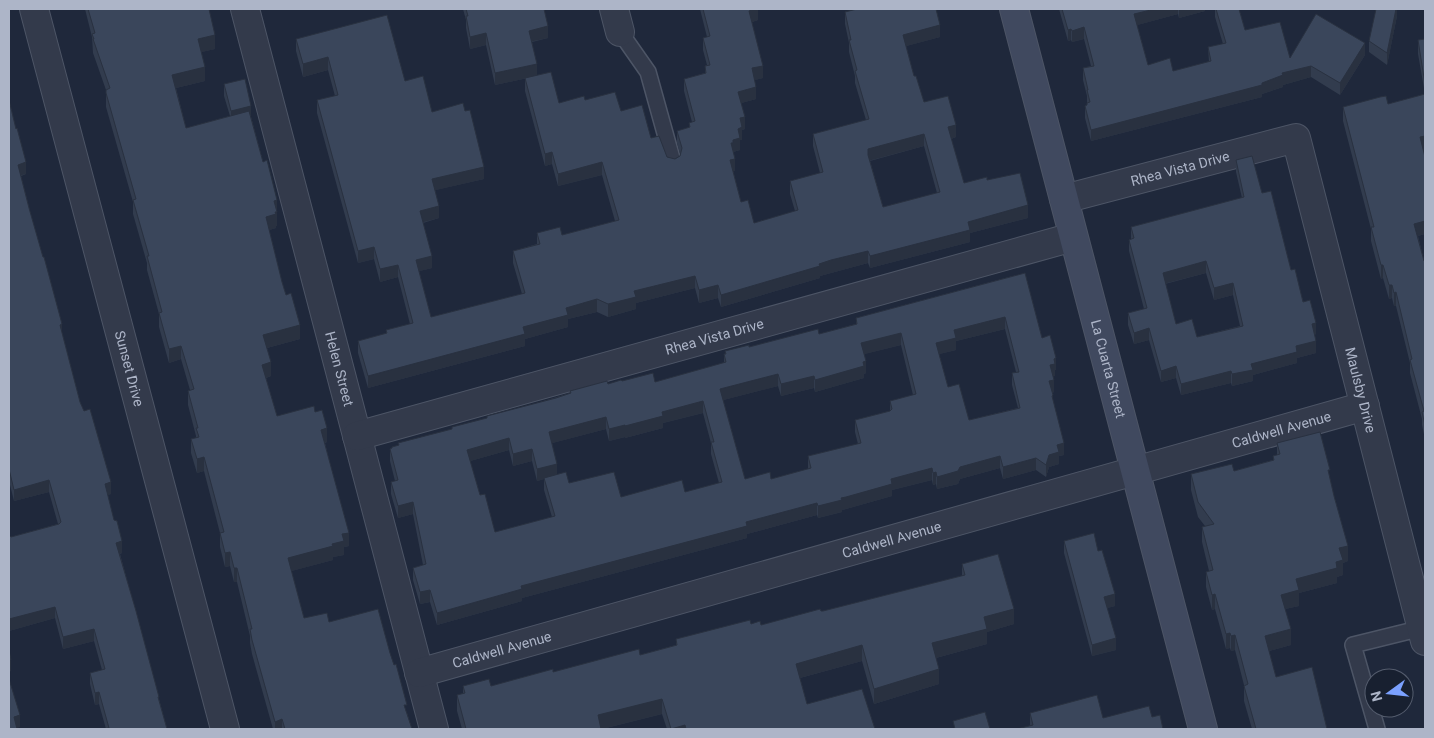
<svg xmlns="http://www.w3.org/2000/svg" width="1434" height="738" font-family="Roboto,sans-serif">
<rect width="100%" height="100%" fill="#1f283b"/>
<g fill="none" stroke-linecap="round" stroke-linejoin="round">
<!-- lane casing -->
<g stroke="#4d5566" stroke-width="18">
<path id="lane" d="M620,32L648,72L673,162
M1377,729L1353,645L1422,628"/>
</g>
<!-- street casing -->
<g stroke="#4d5566" stroke-width="30">
<g id="street">
<path id="s1" d="M34,9L225,729"/>
<path id="s2" d="M245,9L434,729"/>
<path d="M614,9L620,32"/>
<path id="s3" d="M1064,199L1296,138L1425,641"/>
<path id="s4" d="M357,436L1073,237"/>
<path id="s5" d="M419,673L1365,406"/>
</g>
</g>
<!-- secondary casing -->
<g stroke="#4d5566" stroke-width="30">
<g id="secondary">
<path id="s6" d="M1014,9L1203,729"/>
</g>
</g>
<!-- lane -->
<use href="#lane" stroke="#333a4b" stroke-width="15"/>
<!-- street -->
<use href="#street" stroke="#333a4b" stroke-width="28"/>
<!-- secondary -->
<use href="#secondary" stroke="#40495f" stroke-width="28"/>
</g>
<!-- wall -->
<path fill="#323c4e" fill-rule="evenodd" d="M85,9H209L215,49L201,52L205,81L176,88L186,128L230,116L224,96V84L251,117L263,162L277,200V226H276V228L269,230L282,282L300,339L267,348L271,376L266,378L277,416L315,412L327,442L325,443L349,546L344,547V555L333,557V560L291,571L304,618L329,622L407,713L412,729H273L252,654L250,643V636L237,582H234L230,566L225,567L220,547V533L204,471L197,473L191,453V439L196,438V436L188,405V391L190,390L181,359L169,363L159,327V314L147,270V263L133,214V202L106,107V90L93,53L92,37Z
M463,9H544L548,38L532,42L537,76L559,103L585,100L621,111L651,138L667,157L675,159L680,156V154L677,143V131L689,128V123L692,122L684,91V79L705,73V66L707,65L703,50V38L707,37L700,9H758V20L752,22L763,78L754,80L756,99L741,103L745,129L742,130V140H740V150L733,152L735,171H733L741,202L754,223L795,211L790,194V181L820,173L813,146V134L866,120L855,83V76L849,52V43L845,24V12L940,37L906,46L914,76L924,102L956,137L951,139L964,183L987,180L1028,218L970,233V242L870,268L868,263L831,273L820,276V278L721,307L718,298L699,303L695,288L636,303V309L608,317L597,312L568,319V327L525,339V346L368,388L358,353V341L386,334V330L410,324L398,277L380,282L374,259L358,263L317,113V100L335,96L328,70L303,77L296,51V39L405,81L432,112L484,179L435,190L439,218L423,223L432,268L419,271L431,317L522,294L513,263V251L537,244V233L562,235L615,221L602,175L558,186L552,164L545,166L525,91V78L532,77L495,85L486,45L470,49L466,28V20ZM924,146L937,193L883,207L870,161Z
M1059,9H1205V11L1179,18L1178,14L1137,25L1148,65L1173,71L1209,62L1208,47L1223,44L1215,17V9H1239L1245,30L1290,58L1365,55L1340,95L1311,77L1283,85V87L1262,94V97L1091,141L1085,118V106H1087V96L1083,80V68L1091,66L1084,39L1072,42L1071,40L1068,41Z
M1397,9V16L1387,65L1369,52V41Z
M1425,39V149L1423,150L1425,157V234L1418,236L1424,261L1425,260V439L1422,425V419L1410,373V363L1396,306H1394L1392,298L1389,299L1383,278L1381,279L1371,241V229L1343,121V107L1388,104L1425,94L1418,54V40Z
M9,100L26,174L21,176L29,208L80,402L111,494L107,495L122,553L120,554L167,729H106L99,704L95,705L90,684V673L102,670L94,641L63,649L55,618L9,631V535L11,537L58,524L49,492L14,501L9,481Z
M1236,160L1262,193L1316,334L1314,335L1316,353L1297,358V363L1253,375V381L1232,386L1231,383L1181,395L1176,378L1161,382L1149,340L1134,344L1128,325V313L1144,309L1129,251V240L1131,239V227L1242,198L1236,172ZM1206,273L1214,300L1233,295L1240,326L1197,337L1176,324L1165,284Z
M1025,273L1042,338L1056,370H1055V376H1053L1054,392L1052,393L1053,402L1064,455L1059,456V464L1049,467L1046,477L1036,470L1003,479L1000,468L960,479L958,484L937,489L936,484L933,485L932,480L892,490V496L846,509L842,510V512L818,518L817,515L747,534V538L522,598V601L437,625L430,602L420,604L413,580V568L423,565L413,514L398,518L391,494V482L395,481L390,461V449L487,418L570,393V391L622,381L655,382L724,363V354H725V351L819,334L856,324V318ZM1005,329L1016,372L1012,373V385L1018,408L969,420L948,387L939,354L956,350V341ZM901,345L913,395L890,401V411L855,420V432L858,444L808,456V469L771,479H745L723,400L778,386L781,396L814,388L815,392L864,378V374L866,373L864,354ZM703,413L711,443V454L719,483L685,492L621,497L569,483L557,474L552,443L606,429L609,441L625,437V438L663,428V423ZM509,450L513,466L532,461L537,481L544,479V490L552,517L495,532L480,495L470,461Z
M1277,443L1330,479L1348,561L1343,563V575L1337,577V583L1299,593V606L1285,609L1291,645L1269,651L1276,677L1327,729H1252L1244,701V685L1235,650L1231,651L1230,648L1226,649L1215,609L1212,610L1206,587V572L1209,571L1202,542V527L1205,526L1198,517L1191,490V474L1234,471L1273,460V456L1277,455Z
M1064,541L1115,606L1107,608L1116,650L1092,656L1064,553Z
M962,564L1014,624L987,632V644L936,658L939,684L874,704L862,661L800,678L807,704L875,729H667L662,714L602,729H462L457,711V695L463,694V686H491L553,672L640,655L676,645V639L751,624L761,625L821,611H823L962,576Z
M1030,713L1103,718L1152,717L1030,726Z"/>
<!-- shaded-wall -->
<path fill="#293140" d="M755,9H758V20L749,23V11Z
M1155,9H1178V14L1134,26V14Z
M1179,9H1205V11L1179,18Z
M1396,9H1397V16L1387,65V53Z
M940,25V37L903,47V35Z
M548,26V38L529,42V31Z
M1084,27V39L1072,42V31Z
M1071,29V40L1068,41V30Z
M486,33V45L470,49V37Z
M215,35V49L198,53V39Z
M1365,43V55L1340,95V83Z
M328,57V70L303,77V64Z
M537,64V76L495,85V73Z
M763,66V78L752,81V68Z
M1311,66V77L1283,85V87L1262,94V97L1091,141V130L1262,83L1282,73Z
M205,67V81L172,89V75Z
M756,87V99L738,104V92Z
M251,106V117L231,122V111Z
M745,117V129L742,130V140H740V150L733,152L731,143L738,129L740,118Z
M956,125V137L948,140V127Z
M924,134V146L868,161V149Z
M1425,136V149L1420,150V137Z
M552,152V164L545,166V154Z
M735,159V171L730,172V160Z
M26,162V174L18,176V165Z
M602,162V175L558,186V174Z
M484,167V179L432,191V179Z
M277,200V226H276V228L266,231V217L274,201Z
M1028,205V218L970,233V242L870,268V256L968,222Z
M439,206V218L420,223V211Z
M1425,221V234L1414,237V224Z
M374,247V259L358,263V251Z
M868,251V263L831,273L820,276V278L721,307V295L831,260Z
M432,256V268L416,272V260Z
M1206,261V273L1163,284V273Z
M398,265V277L380,282V269Z
M1381,265H1383V278L1381,279Z
M695,276V288L636,303V309L608,317V304L634,291Z
M1233,283V295L1214,300V288Z
M718,285V298L699,303V290Z
M1389,285H1392V298L1389,299Z
M1396,292V306H1394V293Z
M597,299V312L568,319V327L525,339V346L368,388V376L523,327L566,308Z
M1005,317V329L956,341V350L936,355V343L954,330Z
M1316,323V334L1312,335V324Z
M62,324V336L60,325Z
M300,325V339L263,349V335Z
M1149,328V340L1134,344V333Z
M901,333V345L861,355V343Z
M1316,341V353L1297,358V363L1253,375V381L1232,386V374L1251,364L1296,346Z
M181,346V359L169,363V349Z
M1056,358V370H1055V376L1050,377V365L1054,359Z
M866,361V373L864,374V378L815,392V380Z
M271,362V376L262,379V365Z
M1176,366V378L1161,382V371Z
M1231,371V383L1181,395V384Z
M778,374V386L720,401V389Z
M814,376V388L781,396V384Z
M1054,380V392L1049,393V381Z
M703,401V413L663,423V428L625,438V426L662,412Z
M606,417V429L549,444V432Z
M625,425V437L609,441V429Z
M327,428V442L321,444V430Z
M509,438V450L467,462V450Z
M1064,443V455L1059,456V464L1049,467L1046,477V465L1049,455L1057,445Z
M532,449V461L513,466V454Z
M1000,456V468L960,479L958,484L937,489V477L960,467Z
M204,457V471L197,473V459Z
M1036,458V470L1003,479V467Z
M557,464V476L537,481V469Z
M932,468V480L892,490V496L846,509L842,510V512L818,518V506L841,498L891,479Z
M936,472V484L933,485V473Z
M49,480V492L14,501V490Z
M111,482V494L105,496V484Z
M413,502V514L398,518V506Z
M817,503V515L747,534V538L522,598V601L437,625V613L521,586L746,522Z
M349,533V546L344,547V555L333,557V560L288,572V558L332,544L342,534Z
M122,541V553L116,555V543Z
M1348,546V561L1343,563V575L1337,577V583L1299,593V606L1281,610V595L1296,579L1336,562L1339,548Z
M230,552V566L225,567V553Z
M234,568H237V582H234Z
M430,590V602L420,604V592Z
M1115,594V606L1104,609V597Z
M1215,594V609L1212,610V595Z
M55,607V618L9,631V619Z
M1014,609V624L987,632V644L932,659V643L984,617Z
M94,629V641L63,649V637Z
M1291,629V645L1265,652V636Z
M1230,633V648L1226,649V634Z
M1235,635V650L1231,651V636Z
M1116,638V650L1092,656V645Z
M862,645V661L796,679V664Z
M9,660H11V671L9,672Z
M939,669V684L874,704V689Z
M99,692V704L95,705V693Z
M662,699V714L602,729H598V715Z
M20,715V727L14,729V717Z
M282,719V729H275V722Z
M685,725V729H671Z"/>
<!-- building -->
<path fill="#3a465b" stroke="#293140" fill-rule="evenodd" d="M88,9H209L215,35L198,39L205,67L172,75L186,128L249,111L263,162L267,160L277,200L274,201L277,212H275L276,214L266,217L282,282L286,295L291,293L300,325L263,335L271,362L262,365L277,416L314,406L315,412L322,410L327,428L321,430L349,533L342,534L344,541L332,544L333,546L288,558L304,618L327,613L329,622L378,609L390,653L394,665L396,664L407,705H404L412,729H285L282,719L275,722L252,640L250,629H252L237,568H234L230,552L225,553L220,533L224,532L204,457L197,459L191,439L199,437L196,428H198L188,391L194,389L181,346L169,349L159,313L162,312L147,256H149L133,200L136,199L106,93V90L110,88L93,39H94L92,34L95,33Z
M466,9H544L548,26L529,31L537,64L495,73L486,33L470,37L466,16H468Z
M703,9H755L749,11L763,66L752,68L756,87L738,92L745,117L740,118L742,127L738,129L740,138L733,140V143H731L735,159L730,160L741,202L748,200L754,223L798,210L790,181L823,172L813,134L869,119L855,71L857,70L849,40H851L845,12L857,9H936L940,25L903,35L914,76H916L924,102L948,96L956,125L948,127L964,183L987,177V180L1020,173L1028,205L968,222L970,230L870,256L868,251L831,260L819,264L820,266L721,295L718,285L699,290L695,276L634,291L636,297L608,304L597,299L566,308L568,315L523,327L525,334L368,376L358,341L387,333L386,330L413,323L398,265L380,269L374,247L358,251L317,100L338,95L328,57L303,64L296,39L387,15L405,81L423,76L432,112L463,103L465,111L470,110L484,167L432,179L439,206L420,211L432,256L416,260L431,317L525,293L513,251L540,244L537,233L560,227L562,235L619,220L602,162L558,174L552,152L545,154L525,78L551,72L559,103L584,96L585,100L615,92L621,111L642,105L651,138L659,136L667,157L675,159L680,156L682,148L677,131L690,127L689,123L695,121L684,79L706,73L705,66L710,65L703,38L710,36ZM924,134L940,192L883,207L868,155V149Z
M1062,9H1155L1134,14L1148,65L1170,58L1173,71L1211,61L1208,47L1226,43L1216,9H1239L1245,30L1280,22L1290,58L1316,14L1365,43L1340,83L1311,66L1282,73L1283,75L1262,83V85L1091,130L1085,106L1087,105V103L1090,102L1087,90H1088L1083,68L1094,66L1084,27L1072,31L1071,29L1068,30Z
M1376,9H1396L1387,53L1369,41Z
M1425,39V84L1418,40Z
M245,79L251,106L231,111L224,84Z
M1425,94V136L1420,137L1425,157V221L1414,224L1424,261L1425,260V425L1422,412L1424,411L1410,360L1412,359L1396,292L1394,293L1392,285H1389L1383,265H1381L1371,227H1374L1343,107L1380,97L1386,96L1388,104Z
M9,100L16,129L17,128L26,162L18,165L29,208L43,257H44L62,324L60,325L80,402L84,411L90,409L111,482L105,484L114,520L117,521L122,541L116,543L136,611L159,697H158L167,729H103L109,728L99,692L95,693L90,673L105,669L94,629L63,637L55,607L9,619V535L11,537L59,524L61,522L49,480L14,490L9,469Z
M1252,156L1262,193L1271,191L1291,270L1295,269L1303,302L1310,300L1316,323L1312,324L1316,341L1296,346L1297,352L1251,364L1253,370L1232,374L1231,371L1181,384L1176,366L1161,371L1149,328L1134,333L1128,313L1147,308L1129,240L1134,238L1131,227L1244,197L1236,160ZM1206,261L1214,288L1233,283L1243,326L1197,337L1192,319L1176,324L1163,273Z
M1025,273L1042,338L1050,335L1056,358L1054,359L1055,364L1050,365L1054,380L1049,381L1053,395L1052,396L1064,443L1057,445L1059,452L1049,455L1046,465L1036,458L1003,467L1000,456L960,467L958,471L937,477L936,472L933,473L932,468L891,479L892,484L846,497L841,498L842,500L818,506L817,503L746,522L747,526L521,586L522,589L437,613L430,590L420,592L413,568L426,564L413,502L398,506L391,482L398,480L390,449L392,448V447L399,445L398,443L452,429V427L487,418V416L556,398L571,393L570,391L607,381L608,384L621,380L622,381L653,373L655,382L726,362L724,354H726L725,351L749,345V347L818,329L819,334L857,324L856,318ZM1005,317L1019,372L1012,373L1020,408L969,420L959,384L948,387L936,343L956,338L954,330ZM901,333L916,394L890,401L892,409L890,411L855,420L861,443L808,456L811,468L771,479L770,472L745,479L720,389L778,374L781,384L814,376L815,380L864,366L863,362L866,361L861,343ZM703,401L714,442H711L722,482L685,492L682,480L621,497L614,472L569,483L566,472L544,478L555,516L495,532L485,494L480,495L467,450L509,438L513,454L532,449L537,469L557,464L549,432L606,417L609,429L625,425V426L663,416L662,412Z
M1320,432L1330,470H1328L1334,496L1348,546L1339,548L1343,560L1336,562L1337,568L1296,579L1299,590L1281,595L1291,629L1265,636L1276,677L1312,667L1327,729H1256L1244,686L1248,684L1235,635L1231,636L1230,633L1226,634L1215,594L1212,595L1206,572L1213,570L1202,527L1214,524L1198,502L1191,474L1232,464L1234,471L1274,460L1273,456L1280,454L1277,443Z
M1094,533L1098,551L1102,550L1115,594L1104,597L1116,638L1092,645L1064,541Z
M998,554L1014,609L984,617L987,629L932,643L939,669L874,689L862,645L796,664L807,704L862,689L875,729H686L685,725L671,729L662,699L598,715L601,729H466L457,695L465,693L463,686L489,679L491,686L553,669V672L639,649L640,655L677,645L676,639L750,620L751,624L760,621L761,625L820,609L821,611H823L965,575L962,564Z
M9,650L11,660H9Z
M9,679L20,715L14,717L17,729H9Z
M1097,695L1103,718L1149,706L1152,717L1160,715L1163,729H1017L1033,725L1030,713Z
M985,712L990,729H955L953,721Z"/>
<g text-anchor="middle" stroke-width="4" stroke-linejoin="round" paint-order="stroke">
<!-- street labels -->
<g font-size="14" fill="#adb5c8" stroke="#182030">
<text dy="5" stroke="none"><textPath href="#s3" startOffset="120">Rhea Vista Drive</textPath></text>
<text dy="5" stroke="none"><textPath href="#s4" startOffset="371">Rhea Vista Drive</textPath></text>
<text dy="5" stroke="none"><textPath href="#s1" startOffset="372">Sunset Drive</textPath></text>
<text dy="5" stroke="none"><textPath href="#s2" startOffset="372">Helen Street</textPath></text>
<text dy="5" stroke="none"><textPath href="#s6" startOffset="372">La Cuarta Street</textPath></text>
<text dy="5" stroke="none"><textPath href="#s3" startOffset="500">Maulsby Drive</textPath></text>
<text dy="5" stroke="none"><textPath href="#s5" startOffset="896">Caldwell Avenue</textPath></text>
<text dy="5" stroke="none"><textPath href="#s5" startOffset="491">Caldwell Avenue</textPath></text>
<text dy="5" stroke="none"><textPath href="#s5" startOffset="86">Caldwell Avenue</textPath></text>
</g>
</g>
<!-- border -->
<rect width="1434" height="738" fill="none" stroke="#adb5c8" stroke-width="20"/>
<!-- north arrow -->
<g transform="translate(1389 693) rotate(255)"><circle r="24" fill="#182030" stroke="#545c6d"/>
<path d="M0-4L9 19L0 12L-9 19Z" fill="#7ba1ff"/>
<text y="-8" font-size="14" font-weight="bold" text-anchor="middle" fill="#adb5c8">N</text>
</g>
</svg>
